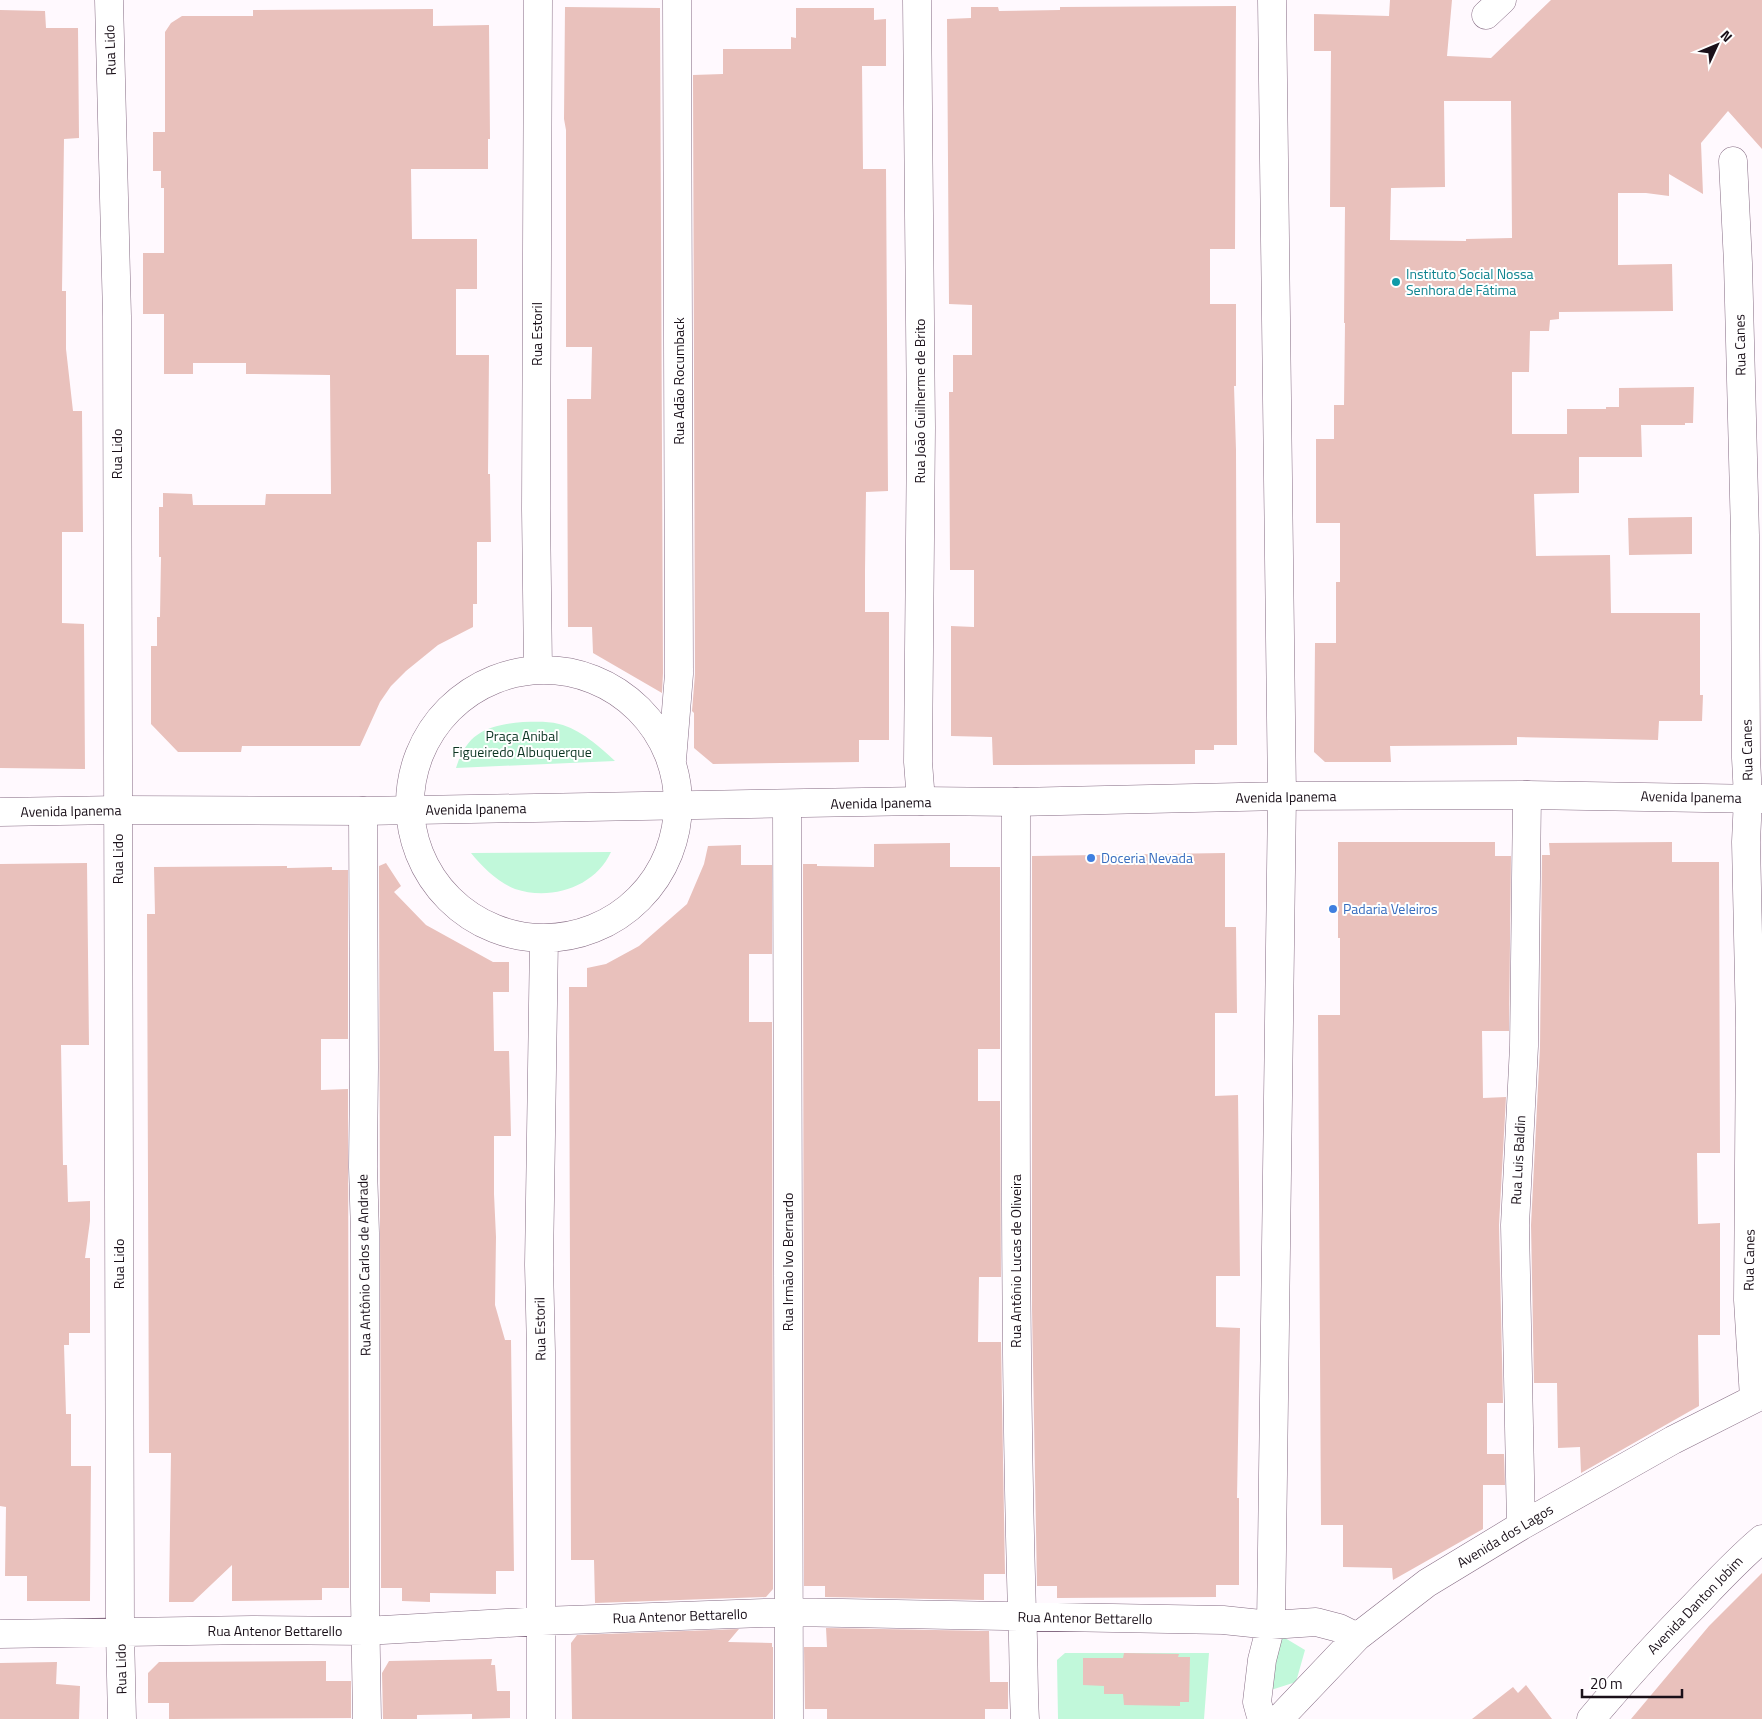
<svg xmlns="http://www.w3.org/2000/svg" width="1762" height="1719" font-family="'Titillium Web',sans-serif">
<rect width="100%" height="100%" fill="#fff9fe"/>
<!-- green -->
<path fill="#c1f8da" d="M523,722C535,722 547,721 559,724C580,729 600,747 615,761L456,768C467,732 488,725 523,722Z
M611,852C595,887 551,901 515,889C499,883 482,867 471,853Z
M1280,1635L1305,1650L1296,1682L1271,1690Z
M1065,1653H1209L1204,1719H1058L1057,1660Z"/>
<!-- building -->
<path fill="#e9c1bc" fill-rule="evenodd" d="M1390,0H1452L1447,56L1491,58L1551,0H1762V149L1728,111L1701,143L1703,194L1669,174V196L1646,193H1618V265L1672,264L1673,311L1559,312V319L1550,320L1549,331H1530L1529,372H1512V434H1567V409H1606V407H1619V388L1694,387L1693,423H1685V425H1641L1642,457H1579V493L1534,494L1536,556L1610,555L1611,613H1700V695H1703L1702,721H1659L1658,740L1517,737V745L1390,746L1391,762H1325L1314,752L1315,643H1336V582H1340V523H1316V439H1334V405H1344L1345,323H1344L1345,207H1330L1331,51H1314V14L1389,16ZM1444,101H1511L1512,238L1466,239V241L1390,240L1391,188L1445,187Z
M1236,6L1235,249H1210V304H1236V386H1234L1236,450L1237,745H1214V750H1195V764L993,765L992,737L951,736V626L974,627V570H950L949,392H953V355H972V305L949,304L947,19L971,18V7H998L999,11L1060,10V7Z
M565,7L660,8L663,673L662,693L593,653L592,627H568L567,399H591L592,347H566V130L564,119Z
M796,8H874V20L886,19V66H862L863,169H886L888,491L866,492L865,571V612H889V740H859V762L713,764L694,748V713L692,711L695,674L693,75L723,74V49H791V37L796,38Z
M433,9V26L489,25L490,139H488V169H411L412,239H477V289H456V355H489L488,474H490L491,542H477V604H473V627L438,645L406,671L391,686L380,702L360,746H242L241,752H178L151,724V646H157V617H160L161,557H159V507H163V493L192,494L193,505H265L266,494H331L330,375L246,374V363H193V374H164V314H143V253H164V188H161V171H153V132H165V32L171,23L182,16H253V10Z
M0,10L45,11L46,28H78L79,138L64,139L62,291H66V349L73,411H82L83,532H62V623L84,624L85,769L0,768Z
M1692,517V554L1629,555L1628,518Z
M1338,842H1495V856H1511L1509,1031H1482L1483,1098L1506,1097L1499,1225L1503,1403H1487V1454H1504L1505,1485H1483V1529L1393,1580L1392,1568L1343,1567V1525H1321L1318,1015H1340V938H1338Z
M1672,842V862H1719L1720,1153H1697L1698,1224L1720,1223V1335H1698L1699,1406L1581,1473L1580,1447L1558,1448L1557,1383H1534L1531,1225L1540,1047L1542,855H1550L1549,843Z
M950,843V867H1000V1049H978V1101H1000L1001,1277H979L978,1342H1001L1005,1574H984V1600L825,1597V1586H804L803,864H817V866L874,867V844Z
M741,845V865H772V954H749V1022H772L773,1589L766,1597L595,1603L594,1560H571L569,987H587V968L606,964L639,946L687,904L704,864L708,846Z
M1225,853V927H1236L1237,1013H1215V1096L1238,1095L1240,1276H1216V1327L1240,1328L1237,1498H1239V1585H1216V1597L1057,1598V1586H1037L1032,1309V856Z
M87,863L89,1045H61L63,1165H67L68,1202L90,1201V1221L85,1258H90V1333H69V1345H64L66,1414H71V1466H91L90,1601H27V1576H5L6,1507L0,1506V864Z
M386,863L401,886L394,892L426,925L493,962H509V992H493L494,1051H509L510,1092L511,1136H494V1194L496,1237L495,1305L505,1340H511L514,1571H496V1594L430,1593V1602L402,1601V1588H381L379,866Z
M287,866V868L332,867V870H348V1039H321V1090L348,1089L349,1588H322V1600L232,1601V1565L193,1602H169L171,1453H149L147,914H155L154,867Z
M1762,1573V1719H1631L1709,1626Z
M826,1628L989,1631L990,1682H1008V1709H985V1719H827V1709H805L804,1647H827Z
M739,1629L728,1642L772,1643V1647H773V1719H572L571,1643L577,1635Z
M1124,1653L1179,1654L1178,1657H1190L1189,1702H1180V1706L1124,1705L1123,1694H1104V1686L1083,1685V1658H1123Z
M492,1659L491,1665H495L497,1691H510V1718L472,1719V1714L417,1715V1719H383L382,1673L389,1661Z
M326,1661V1681H351V1718L169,1719V1703H148V1673L159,1662Z
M57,1662L56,1684L80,1686L79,1719H0V1663Z
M1526,1685L1552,1719H1472L1513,1687L1518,1693Z"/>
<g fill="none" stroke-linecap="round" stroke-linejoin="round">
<!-- street casing -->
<g stroke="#866c84" stroke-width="29">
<path id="street" d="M109,0L117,316L120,1632L122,1719
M538,0L536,509L538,669
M917,0L921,428L918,762L921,801
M1486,15L1502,0
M1733,161L1738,263L1745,535L1746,758L1748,798L1746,842L1750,1027L1748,1300L1754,1398
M410 804a134 134 0 1 1 268 0a134 134 0 1 1-268 0Z
M672,760L679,674L677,0
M1016,802C1016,1072 1014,1343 1022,1613C1024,1648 1023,1684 1025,1719
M787,805L789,1719
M363,811L364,1067L363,1167L365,1233V1600L367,1719
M1521,1526L1515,1225L1524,1046L1527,795
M0,1634L252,1630L365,1631L542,1621L789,1612L1223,1620L1271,1625L1316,1622L1339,1628L1357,1637
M541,1719V1352L539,1265L544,939
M1267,1719L1260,1713L1257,1702L1262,1660L1271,1625L1282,796
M1279,1719L1357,1637L1427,1583L1521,1526L1673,1440L1762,1395
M1591,1719C1624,1680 1658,1642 1694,1606C1716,1583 1737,1560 1762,1539"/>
</g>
<!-- secondary casing -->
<g stroke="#866c84" stroke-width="29">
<path id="secondary" d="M1272,0L1282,796
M0,812L118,810L363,811L921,801L1016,802L1282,796L1527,795L1762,799"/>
</g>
<!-- street -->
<use href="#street" stroke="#fff" stroke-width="28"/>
<!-- secondary -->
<use href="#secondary" stroke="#fff" stroke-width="28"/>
</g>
<!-- markers -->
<circle fill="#0f9aa8" stroke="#fff" stroke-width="2" cx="1396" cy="282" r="5"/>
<g fill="#3f7fe0" stroke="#fff" stroke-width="2">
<circle cx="1091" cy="858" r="5"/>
<circle cx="1333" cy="909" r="5"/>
</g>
<g text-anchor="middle" stroke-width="4" stroke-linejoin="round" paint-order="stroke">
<!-- street labels -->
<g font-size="14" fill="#1a1019" stroke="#fff">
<text transform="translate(110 50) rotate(-92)" y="5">Rua Lido</text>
<text transform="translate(537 334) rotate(-90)" y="5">Rua Estoril</text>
<text transform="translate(1740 345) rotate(-91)" y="5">Rua Canes</text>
<text transform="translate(679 381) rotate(-90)" y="5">Rua Adão Rocumback</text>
<text transform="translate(920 401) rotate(-90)" y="5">Rua João Guilherme de Brito</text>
<text transform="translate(117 454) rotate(-90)" y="5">Rua Lido</text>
<text transform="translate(1747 750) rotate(-91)" y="5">Rua Canes</text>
<text transform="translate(1286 797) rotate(-1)" y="5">Avenida Ipanema</text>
<text transform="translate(1691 797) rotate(1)" y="5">Avenida Ipanema</text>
<text transform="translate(881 803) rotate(-1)" y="5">Avenida Ipanema</text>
<text transform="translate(476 809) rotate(-1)" y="5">Avenida Ipanema</text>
<text transform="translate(71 811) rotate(-1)" y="5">Avenida Ipanema</text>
<text transform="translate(118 859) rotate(-90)" y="5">Rua Lido</text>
<text transform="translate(1518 1160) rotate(-87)" y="5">Rua Luis Baldin</text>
<text transform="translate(1749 1260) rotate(-89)" y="5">Rua Canes</text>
<text transform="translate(1016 1261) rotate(-90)" y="5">Rua Antônio Lucas de Oliveira</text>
<text transform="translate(788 1262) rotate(-90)" y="5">Rua Irmão Ivo Bernardo</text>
<text transform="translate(119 1264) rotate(-90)" y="5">Rua Lido</text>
<text transform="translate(364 1265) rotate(-91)" y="5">Rua Antônio Carlos de Andrade</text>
<text transform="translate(540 1329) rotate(-91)" y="5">Rua Estoril</text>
<text transform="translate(1505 1536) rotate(-31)" y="5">Avenida dos Lagos</text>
<text transform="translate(1695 1605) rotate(-46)" y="5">Avenida Danton Jobim</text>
<text transform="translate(680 1616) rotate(-2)" y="5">Rua Antenor Bettarello</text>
<text transform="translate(1085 1618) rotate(1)" y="5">Rua Antenor Bettarello</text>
<text x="275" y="1636">Rua Antenor Bettarello</text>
<text transform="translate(121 1669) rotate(-91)" y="5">Rua Lido</text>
</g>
<!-- culture labels -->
<g font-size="14" fill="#0d838f" stroke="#fff" text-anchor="start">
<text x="1406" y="279">Instituto Social Nossa<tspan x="1406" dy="16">Senhora de Fátima</tspan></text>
</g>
<!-- park labels -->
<g font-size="14" fill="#0d3523" stroke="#fff">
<text x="522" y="741">Praça Anibal<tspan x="522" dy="16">Figueiredo Albuquerque</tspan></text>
</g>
<!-- shop labels -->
<g font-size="14" fill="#366cbe" stroke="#fff" text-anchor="start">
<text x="1101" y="863">Doceria Nevada</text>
<text x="1343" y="914">Padaria Veleiros</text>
</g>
</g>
<!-- north arrow -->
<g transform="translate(1717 45) rotate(46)" stroke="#ffffff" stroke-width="4" paint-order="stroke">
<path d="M0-4L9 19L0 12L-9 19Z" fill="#1a1019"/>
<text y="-8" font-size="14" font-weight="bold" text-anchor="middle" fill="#1a1019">N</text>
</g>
<!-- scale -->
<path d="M1582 1689v8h100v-8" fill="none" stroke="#1a1019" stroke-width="2.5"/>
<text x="1590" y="1689" font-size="15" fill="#1a1019" stroke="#ffffff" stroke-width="4" paint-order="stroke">20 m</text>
</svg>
